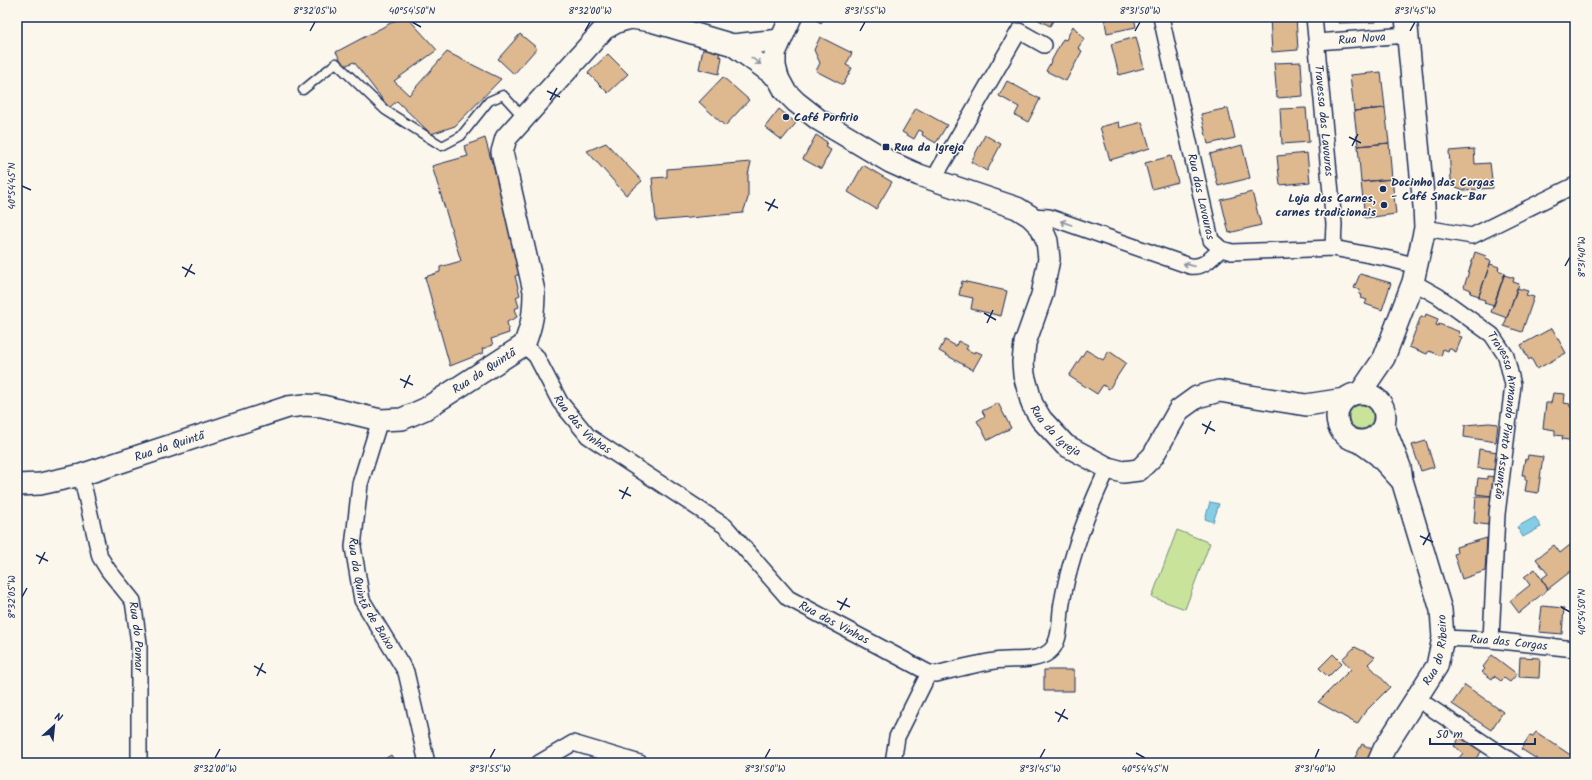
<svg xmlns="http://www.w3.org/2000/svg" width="1592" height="780" font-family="Kalam,sans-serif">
<rect width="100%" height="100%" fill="#fbf7ec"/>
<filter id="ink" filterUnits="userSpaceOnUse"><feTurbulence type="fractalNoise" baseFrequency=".025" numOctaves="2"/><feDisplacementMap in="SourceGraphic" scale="8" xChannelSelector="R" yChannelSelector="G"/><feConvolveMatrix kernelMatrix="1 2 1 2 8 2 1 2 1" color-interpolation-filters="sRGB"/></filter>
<g filter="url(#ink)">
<!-- green -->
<path fill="#c9e49a" stroke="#728a7c" d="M1349 417a12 12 0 1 1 24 0a12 12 0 1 1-24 0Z
M1177,530L1210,543L1185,609L1152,597Z"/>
<!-- water -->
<path fill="#84cee5" stroke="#5a8eaf" d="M1210,502L1219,504L1213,522L1205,519Z
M1535,517L1541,527L1523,537L1517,527Z"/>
<!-- building -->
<path fill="#deb88f" stroke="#1b2f5e" d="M402,17H407L437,50L394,81L409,95L447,52L501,79L455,126L431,134L397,101L389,108L354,62L344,66L336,52Z
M811,17H825L821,23Z
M1033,17H1055L1050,26Z
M1104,17H1134L1136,27L1107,33Z
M1296,17L1298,50L1272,52L1270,18Z
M1338,17H1376V22L1338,23Z
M1073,26L1084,39L1078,48L1082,51L1066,81L1046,71L1063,39L1066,40Z
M520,34L537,48L514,74L498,59Z
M820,37L852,53L846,65L852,68L843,85L816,71L820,63L814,50Z
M1136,37L1144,68L1119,75L1111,44Z
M704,44L720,48L719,56L722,57L719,74L699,69Z
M608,54L628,74L608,93L588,73Z
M1301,62L1303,96L1277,98L1274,63Z
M1381,72L1385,108L1354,111L1350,75Z
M723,77L749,100L725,126L699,102Z
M1007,81L1040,99L1028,122L1015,115L1019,107L999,96Z
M916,108L947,125L936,143L922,135L923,132L919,130L914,139L902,132Z
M1228,108L1235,138L1208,144L1201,114Z
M1306,108L1309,142L1282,144L1280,109Z
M1385,108L1389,143L1358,146L1354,111Z
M779,109L796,123L782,140L765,127Z
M1119,122L1120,128L1142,122L1150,148L1110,160L1100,127Z
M816,135L827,142L825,147L831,150L821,169L803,159Z
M985,135L1001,144L987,171L971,162Z
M485,138L492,163H496L524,272L515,276L520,295L516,297L519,307L514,309L517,317L507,322L509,333L491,339L493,345L482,349L483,353L450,366L425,277L440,272V267L461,261L432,166L468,156L464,146Z
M606,143L642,181L626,195L587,151Z
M1389,143L1392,179L1361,182L1358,146Z
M1242,145L1250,178L1218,186L1210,154Z
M1474,149L1475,164L1490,163L1493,188L1464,190L1456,187L1451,180L1449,151Z
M1307,153L1310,182L1280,185L1277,156Z
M1171,156L1178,182L1152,189L1145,163Z
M751,162L748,175V198L743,213L656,221L652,178L667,177V169Z
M863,165L892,182L876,209L848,192Z
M1392,179L1396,214L1365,218L1361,182Z
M1252,192L1261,225L1229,233L1221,200Z
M1475,252L1486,256L1485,259L1491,261L1479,296L1470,293L1471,290L1464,287Z
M1490,264L1499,267L1498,270L1505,273L1494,306L1484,303L1485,300L1478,298Z
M1360,274L1391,283L1382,310L1365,304L1367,300L1361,298L1362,295L1359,294L1360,290L1354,288Z
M1504,275L1514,278L1513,282L1519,284L1507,318L1491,312Z
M962,281L1007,291L1001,316L971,309L973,298L959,295Z
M1517,288L1528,291L1526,295L1534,297L1522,332L1504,326Z
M1426,314L1438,319L1436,325L1438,326L1439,324L1460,332L1458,336L1462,337L1456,352L1449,348L1448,351L1443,349L1441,356L1429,351L1427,354L1409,347L1421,316L1425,317Z
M1552,328L1566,353L1537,369L1531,358L1529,360L1521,345Z
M945,340L956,346L958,341L968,346L966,349L974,353L975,351L982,354L973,370L939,351Z
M1086,350L1103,360L1109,351L1126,363L1109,389L1103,385L1097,394L1069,376Z
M1553,393L1565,394L1564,403L1570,404V407H1575L1573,421H1575V441L1562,439L1563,436L1555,435V430L1543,428L1546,403H1551Z
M998,403L1011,428L988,440L977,421L985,416L982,411Z
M1489,423L1498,424L1496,442L1464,437L1465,425Z
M1426,441L1434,467L1421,471L1412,445Z
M1479,449L1498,452L1496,470L1477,468Z
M1528,455L1543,457L1538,493L1525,491L1527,480H1525V475H1522L1525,459L1527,460Z
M1487,476L1495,477L1492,496L1476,494L1478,478L1487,479Z
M1476,496H1492L1488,525L1474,523Z
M1487,538L1485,571L1462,579L1454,554L1457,553L1456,547Z
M1575,541V568L1548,589L1541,579L1548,574L1536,559L1554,545L1560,553Z
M1535,569L1548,589L1519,613L1510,601L1530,585L1524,577Z
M1542,606L1564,608L1562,634L1539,632Z
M1355,647L1375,657L1368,664L1390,687L1365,712L1357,724L1318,702L1351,669L1342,659Z
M1333,654L1342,663L1328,677L1319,668Z
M1492,655L1517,674L1510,682L1504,678L1501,681L1494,676L1492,679L1482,672L1485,669L1483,667Z
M1520,657L1540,658L1539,678L1519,677Z
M1044,670H1074V691H1044Z
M1465,685L1503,712L1491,730L1452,704Z
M1536,732L1572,756L1575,753V763H1543L1521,749L1530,735L1533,736Z
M1460,737L1482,751L1472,763H1455L1463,753L1454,746Z
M1362,744L1374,750L1368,763H1352Z
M391,755L396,763H378Z"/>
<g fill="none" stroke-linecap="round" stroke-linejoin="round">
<!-- lane casing -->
<g stroke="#1b2f5e" stroke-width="11">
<path id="lane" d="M303,90L336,63L385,110L442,146L461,136L489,101L503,95L523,117"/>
</g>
<!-- street casing -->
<g stroke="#1b2f5e" stroke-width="18">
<g id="street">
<path id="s1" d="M1161,17L1211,240L1221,249L1232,252L1333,248L1390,259L1417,266"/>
<path id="s2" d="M1314,17L1334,224L1333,248"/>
<path id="s3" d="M1317,42L1407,35"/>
<path d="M933,180L1019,31L1044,45"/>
<path d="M1030,216L1049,217L1190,266C1204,268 1211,258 1221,249"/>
<path d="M1425,228L1472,236L1575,185"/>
<path id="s4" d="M1413,282L1438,296L1492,335L1506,356L1513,385L1497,514L1491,640"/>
<path id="s5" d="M524,345L536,356L560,402L588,436L725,526L788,598L929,673L936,674C956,669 975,664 995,661C1011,658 1035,663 1049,652C1062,642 1059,618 1062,603C1070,556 1087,512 1108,468"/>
<path id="s6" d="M380,420L360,484L353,547L362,600L406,672L427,763"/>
<path id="s7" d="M81,475L100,557L108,570L133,601L139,643V763"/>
<path id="s8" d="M1443,638L1491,640L1575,649"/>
<path d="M1416,698L1514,763"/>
<path d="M539,763L573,743L640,763"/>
<path d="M893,763L897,737L929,673"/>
</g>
</g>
<!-- secondary casing -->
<g stroke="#1b2f5e" stroke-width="24">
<g id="secondary">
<path id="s9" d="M791,17L775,53V66L778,78L785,91L796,102L819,120L890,162L919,175L1017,208L1030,216L1041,227L1047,241L1049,259L1042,295L1025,343L1023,362L1024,375L1032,404L1041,419L1065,445L1108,468L1123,472L1139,470L1153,456L1179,410L1197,397L1219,391L1306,405L1345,399"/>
<path d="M733,45L780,40"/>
<circle cx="1361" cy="417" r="24"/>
<path d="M1360,393L1384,358L1413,282L1425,228L1424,206L1406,17"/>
<path d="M1360,442L1378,455L1401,480"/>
<path id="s10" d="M17,485L40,484L81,475L288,407L305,405L322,406L380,420L402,419L425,409L524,345C532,326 534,312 534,291L502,152L506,138L604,29L617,22L631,18L651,21L733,45L778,78"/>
<path id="s11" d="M1378,763L1384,749L1437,666L1443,638L1441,610L1402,480L1400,467L1384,426"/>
</g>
</g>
<!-- lane -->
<use href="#lane" stroke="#fbf7ec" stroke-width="8"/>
<!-- street -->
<use href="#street" stroke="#fbf7ec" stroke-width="15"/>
<!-- secondary -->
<use href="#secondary" stroke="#fbf7ec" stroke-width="21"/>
</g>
<!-- one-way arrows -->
<defs><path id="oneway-shaft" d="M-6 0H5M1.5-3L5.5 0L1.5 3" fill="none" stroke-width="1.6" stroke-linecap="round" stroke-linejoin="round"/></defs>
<g stroke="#8b93a5">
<use href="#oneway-shaft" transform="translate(756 61) rotate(36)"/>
<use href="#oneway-shaft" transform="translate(1066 223) rotate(-161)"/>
<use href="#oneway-shaft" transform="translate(1189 265) rotate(-166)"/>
</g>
</g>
<!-- ticks -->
<path fill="none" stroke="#1b2f5e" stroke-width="1.5" d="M412,22L421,27M310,31L315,22M585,31L590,22M860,31L865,22M1135,31L1140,22M1410,31L1415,22M547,91L560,97M550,100L557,88M1349,137L1361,143M1352,146L1358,134M22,186L31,190M765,202L778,208M768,211L775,199M1565,266L1570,257M182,267L195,274M185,277L192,264M984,313L996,320M987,323L993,310M400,379L413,385M404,388L410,375M1202,424L1215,431M1205,434L1211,421M619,490L631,496M622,499L628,487M1420,536L1433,542M1423,545L1430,533M36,555L48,561M39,564L45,552M22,597L27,588M837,601L850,607M1561,607L1570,612M840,610L847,598M254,666L266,673M257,676L263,663M1055,712L1068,719M1058,722L1065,709M1136,753L1145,758M215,758L220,749M490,758L495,749M765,758L770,749M1040,758L1045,749M1315,758L1319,749"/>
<!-- markers -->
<g fill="#1b2f5e" stroke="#fbf7ec" stroke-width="1.5">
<circle cx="786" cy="117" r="4"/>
<rect x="882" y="143" width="8" height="8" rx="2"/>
<circle cx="1383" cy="189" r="4"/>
<circle cx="1384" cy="205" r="4"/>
</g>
<g text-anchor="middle" stroke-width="3" stroke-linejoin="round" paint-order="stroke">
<!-- street labels -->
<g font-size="12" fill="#1b2f5e" stroke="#fbf7ec">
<text dy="4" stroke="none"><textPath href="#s3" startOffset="45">Rua Nova</textPath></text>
<text dy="4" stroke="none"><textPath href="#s2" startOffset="104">Travessa das Lavouras</textPath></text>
<text dy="4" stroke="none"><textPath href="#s1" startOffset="184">Rua das Lavouras</textPath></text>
<text dy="4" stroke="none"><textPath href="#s10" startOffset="494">Rua da Quintã</textPath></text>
<text dy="4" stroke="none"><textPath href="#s4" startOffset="179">Travessa Armando Pinto Assunção</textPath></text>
<text dy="4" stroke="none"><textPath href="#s5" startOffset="100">Rua das Vinhas</textPath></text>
<text dy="4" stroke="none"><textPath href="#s9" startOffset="592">Rua da Igreja</textPath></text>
<text dy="4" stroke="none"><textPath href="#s10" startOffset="158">Rua da Quintã</textPath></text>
<text dy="4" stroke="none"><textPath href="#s6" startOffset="181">Rua da Quintã de Baixo</textPath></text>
<text dy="4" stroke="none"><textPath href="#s5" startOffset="424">Rua das Vinhas</textPath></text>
<text dy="4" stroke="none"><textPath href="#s7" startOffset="175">Rua do Pomar</textPath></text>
<text dy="4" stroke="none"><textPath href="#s8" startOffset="66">Rua das Corgas</textPath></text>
<text dy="4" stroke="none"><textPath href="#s11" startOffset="129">Rua do Ribeiro</textPath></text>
</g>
<!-- poi labels -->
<g font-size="12" font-weight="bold" fill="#1b2f5e" stroke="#fbf7ec" text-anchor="start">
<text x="794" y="121">Café Porfirio</text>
<text x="894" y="151">Rua da Igreja</text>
<text x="1391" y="186">Docinho das Corgas<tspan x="1391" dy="14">- Café Snack-Bar</tspan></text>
<text x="1376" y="202" text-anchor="end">Loja das Carnes,<tspan x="1376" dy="14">carnes tradicionais</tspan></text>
</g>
</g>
<!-- margin -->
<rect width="1592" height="780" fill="none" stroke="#fbf7ec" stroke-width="44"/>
<!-- north arrow -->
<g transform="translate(54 726) rotate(27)" stroke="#fbf7ec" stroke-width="3" paint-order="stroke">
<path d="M0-3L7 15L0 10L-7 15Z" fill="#1b2f5e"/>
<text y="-6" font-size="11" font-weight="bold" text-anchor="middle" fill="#1b2f5e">N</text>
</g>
<!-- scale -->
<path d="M1430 738v6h105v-6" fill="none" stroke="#1b2f5e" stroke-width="2"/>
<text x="1436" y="738" font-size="12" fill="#1b2f5e" stroke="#fbf7ec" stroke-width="3" paint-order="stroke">50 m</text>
<rect x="22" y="22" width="1548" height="736" fill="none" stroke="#1b2f5e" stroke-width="1.5"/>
<g font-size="10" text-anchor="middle" fill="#1b2f5e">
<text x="315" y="14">8°32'05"W</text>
<text x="412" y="14">40°54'50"N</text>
<text x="590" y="14">8°32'00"W</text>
<text x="865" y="14">8°31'55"W</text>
<text x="1140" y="14">8°31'50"W</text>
<text x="1415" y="14">8°31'45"W</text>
<text transform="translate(11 186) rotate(-90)" y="4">40°54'45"N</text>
<text transform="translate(1581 257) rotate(-90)" y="4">8°31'40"W</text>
<text transform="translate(11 597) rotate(-90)" y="4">8°32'05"W</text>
<text transform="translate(1581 612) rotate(-90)" y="4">40°54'50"N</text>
<text x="215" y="772">8°32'00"W</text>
<text x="490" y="772">8°31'55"W</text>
<text x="765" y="772">8°31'50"W</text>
<text x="1040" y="772">8°31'45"W</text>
<text x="1145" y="772">40°54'45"N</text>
<text x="1315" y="772">8°31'40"W</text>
</g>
</svg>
